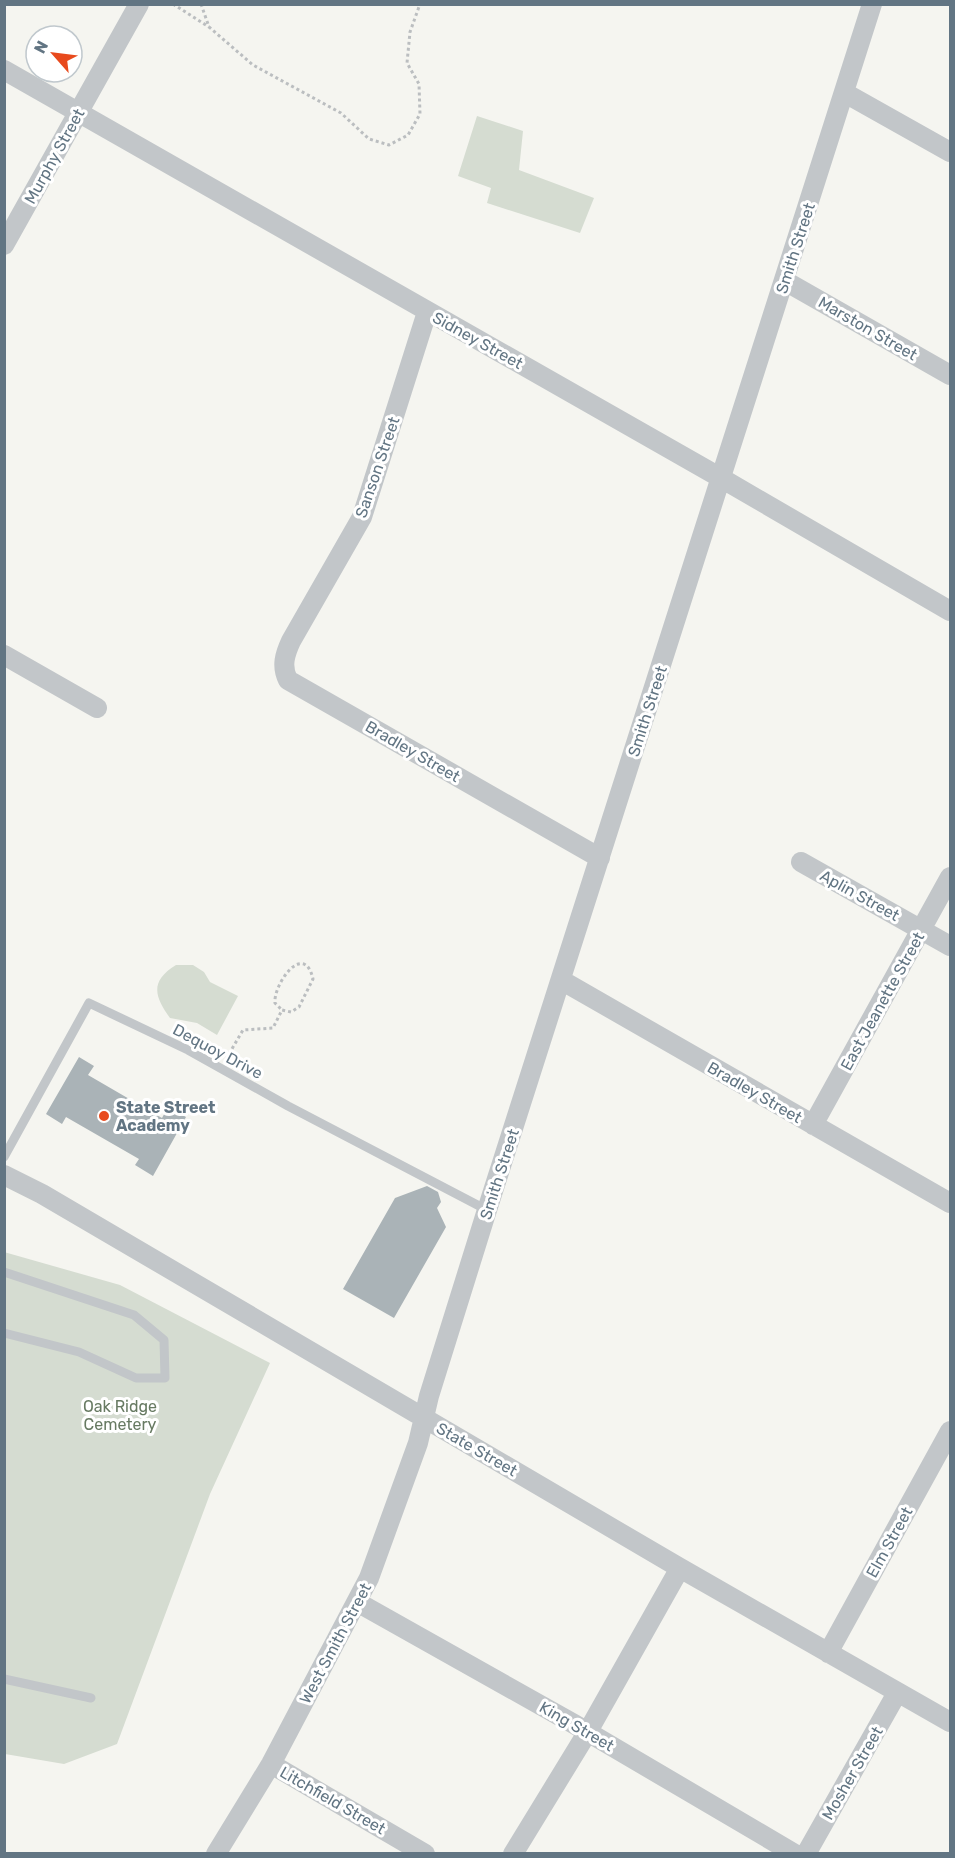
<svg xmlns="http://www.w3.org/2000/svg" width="955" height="1858" font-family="Rubik,sans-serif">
<rect width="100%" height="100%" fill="#f5f5f0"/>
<!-- green -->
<path fill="#d5dcd1" d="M477,116L523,131L519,170L594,198L580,233L487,203L491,188L458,176Z
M176,965H193L204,972L210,982L238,996L217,1035L197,1023L170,1018C154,996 150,981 176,965Z
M4,1252L120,1285L270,1363L210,1494L117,1744L64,1764L5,1754Z"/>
<!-- building -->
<path fill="#aab3b7" d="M79,1057L94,1066L88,1075L162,1118L168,1107L186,1117L153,1176L135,1165L139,1159L66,1117L62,1124L46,1114Z
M427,1186L438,1192L441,1202L437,1208L446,1227L394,1318L343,1289L395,1198Z"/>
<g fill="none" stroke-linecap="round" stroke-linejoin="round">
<!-- path -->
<path stroke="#bbbec0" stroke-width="3" stroke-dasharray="3 3" stroke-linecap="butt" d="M173,4L209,27
M201,4L209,27L253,65L341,113L369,139L389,145L408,135L420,114L419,84L407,63L410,32L420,4
M226,1059L243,1030L273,1028L282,1010L291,1012L299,1007L313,979C304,940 273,985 275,1003L282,1010"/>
<!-- lane -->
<path stroke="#c2c6c9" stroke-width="9" d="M4,1157L89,1003L188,1050L288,1106L487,1210
M4,1272L134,1315L164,1340L165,1378H136L79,1352L4,1333
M4,1679L91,1698"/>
<!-- street -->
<path stroke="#c2c6c9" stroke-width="20" d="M4,70L721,478L950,611
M845,93L950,152
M4,245L139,4
M785,281L950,375
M427,312L362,517L291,641C285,654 281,666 288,680L600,858
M4,655L97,708
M801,862L950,946
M561,980L950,1203
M813,1125L950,877
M4,1175L42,1194L680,1568L950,1722
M357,1602L574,1724L795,1854
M828,1653L950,1431
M271,1764L425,1854
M216,1854L271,1764L369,1578L418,1443L429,1396L487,1210L872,4
M513,1854L587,1733L680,1568
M806,1854L897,1693"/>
</g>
<!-- markers -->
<circle fill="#e84a1d" stroke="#fff" stroke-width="2" cx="104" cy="1116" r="6"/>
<g text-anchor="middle" stroke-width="6" stroke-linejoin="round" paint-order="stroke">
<!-- street labels -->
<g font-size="16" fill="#627583" stroke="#fff">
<text transform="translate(54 156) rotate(-61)" y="6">Murphy Street</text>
<text transform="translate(795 248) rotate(-72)" y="6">Smith Street</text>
<text transform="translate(868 328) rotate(30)" y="6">Marston Street</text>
<text transform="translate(478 340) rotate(29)" y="6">Sidney Street</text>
<text transform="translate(377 467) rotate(-71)" y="6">Sanson Street</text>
<text transform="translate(647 711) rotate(-72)" y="6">Smith Street</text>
<text transform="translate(413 751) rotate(30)" y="6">Bradley Street</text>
<text transform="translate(860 895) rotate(29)" y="6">Aplin Street</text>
<text transform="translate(882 1001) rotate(-61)" y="6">East Jeanette Street</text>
<text transform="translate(218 1051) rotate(28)" y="6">Dequoy Drive</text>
<text transform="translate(755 1092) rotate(30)" y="6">Bradley Street</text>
<text transform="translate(499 1174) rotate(-72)" y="6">Smith Street</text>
<text transform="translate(477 1449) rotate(30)" y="6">State Street</text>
<text transform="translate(889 1542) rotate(-61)" y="6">Elm Street</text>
<text transform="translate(335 1643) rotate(-62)" y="6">West Smith Street</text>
<text transform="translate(577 1726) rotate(30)" y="6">King Street</text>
<text transform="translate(852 1773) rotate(-60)" y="6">Mosher Street</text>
<text transform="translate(333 1800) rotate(30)" y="6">Litchfield Street</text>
</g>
<!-- poi labels -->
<g font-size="16" font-weight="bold" fill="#627583" stroke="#fff" text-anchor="start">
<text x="116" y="1113">State Street<tspan x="116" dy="18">Academy</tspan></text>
</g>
<!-- park labels -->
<g font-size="16" fill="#677a62" stroke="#fff">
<text x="120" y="1412">Oak Ridge<tspan x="120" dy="18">Cemetery</tspan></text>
</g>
</g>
<!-- border -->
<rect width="955" height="1858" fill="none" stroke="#627583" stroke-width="12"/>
<!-- north arrow -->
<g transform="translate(54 54) rotate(298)"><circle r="28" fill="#ffffff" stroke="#c0c8cd" stroke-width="1.5"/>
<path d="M0-4.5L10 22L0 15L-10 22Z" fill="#e84a1d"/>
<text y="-9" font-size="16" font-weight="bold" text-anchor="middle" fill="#627583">N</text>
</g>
</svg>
